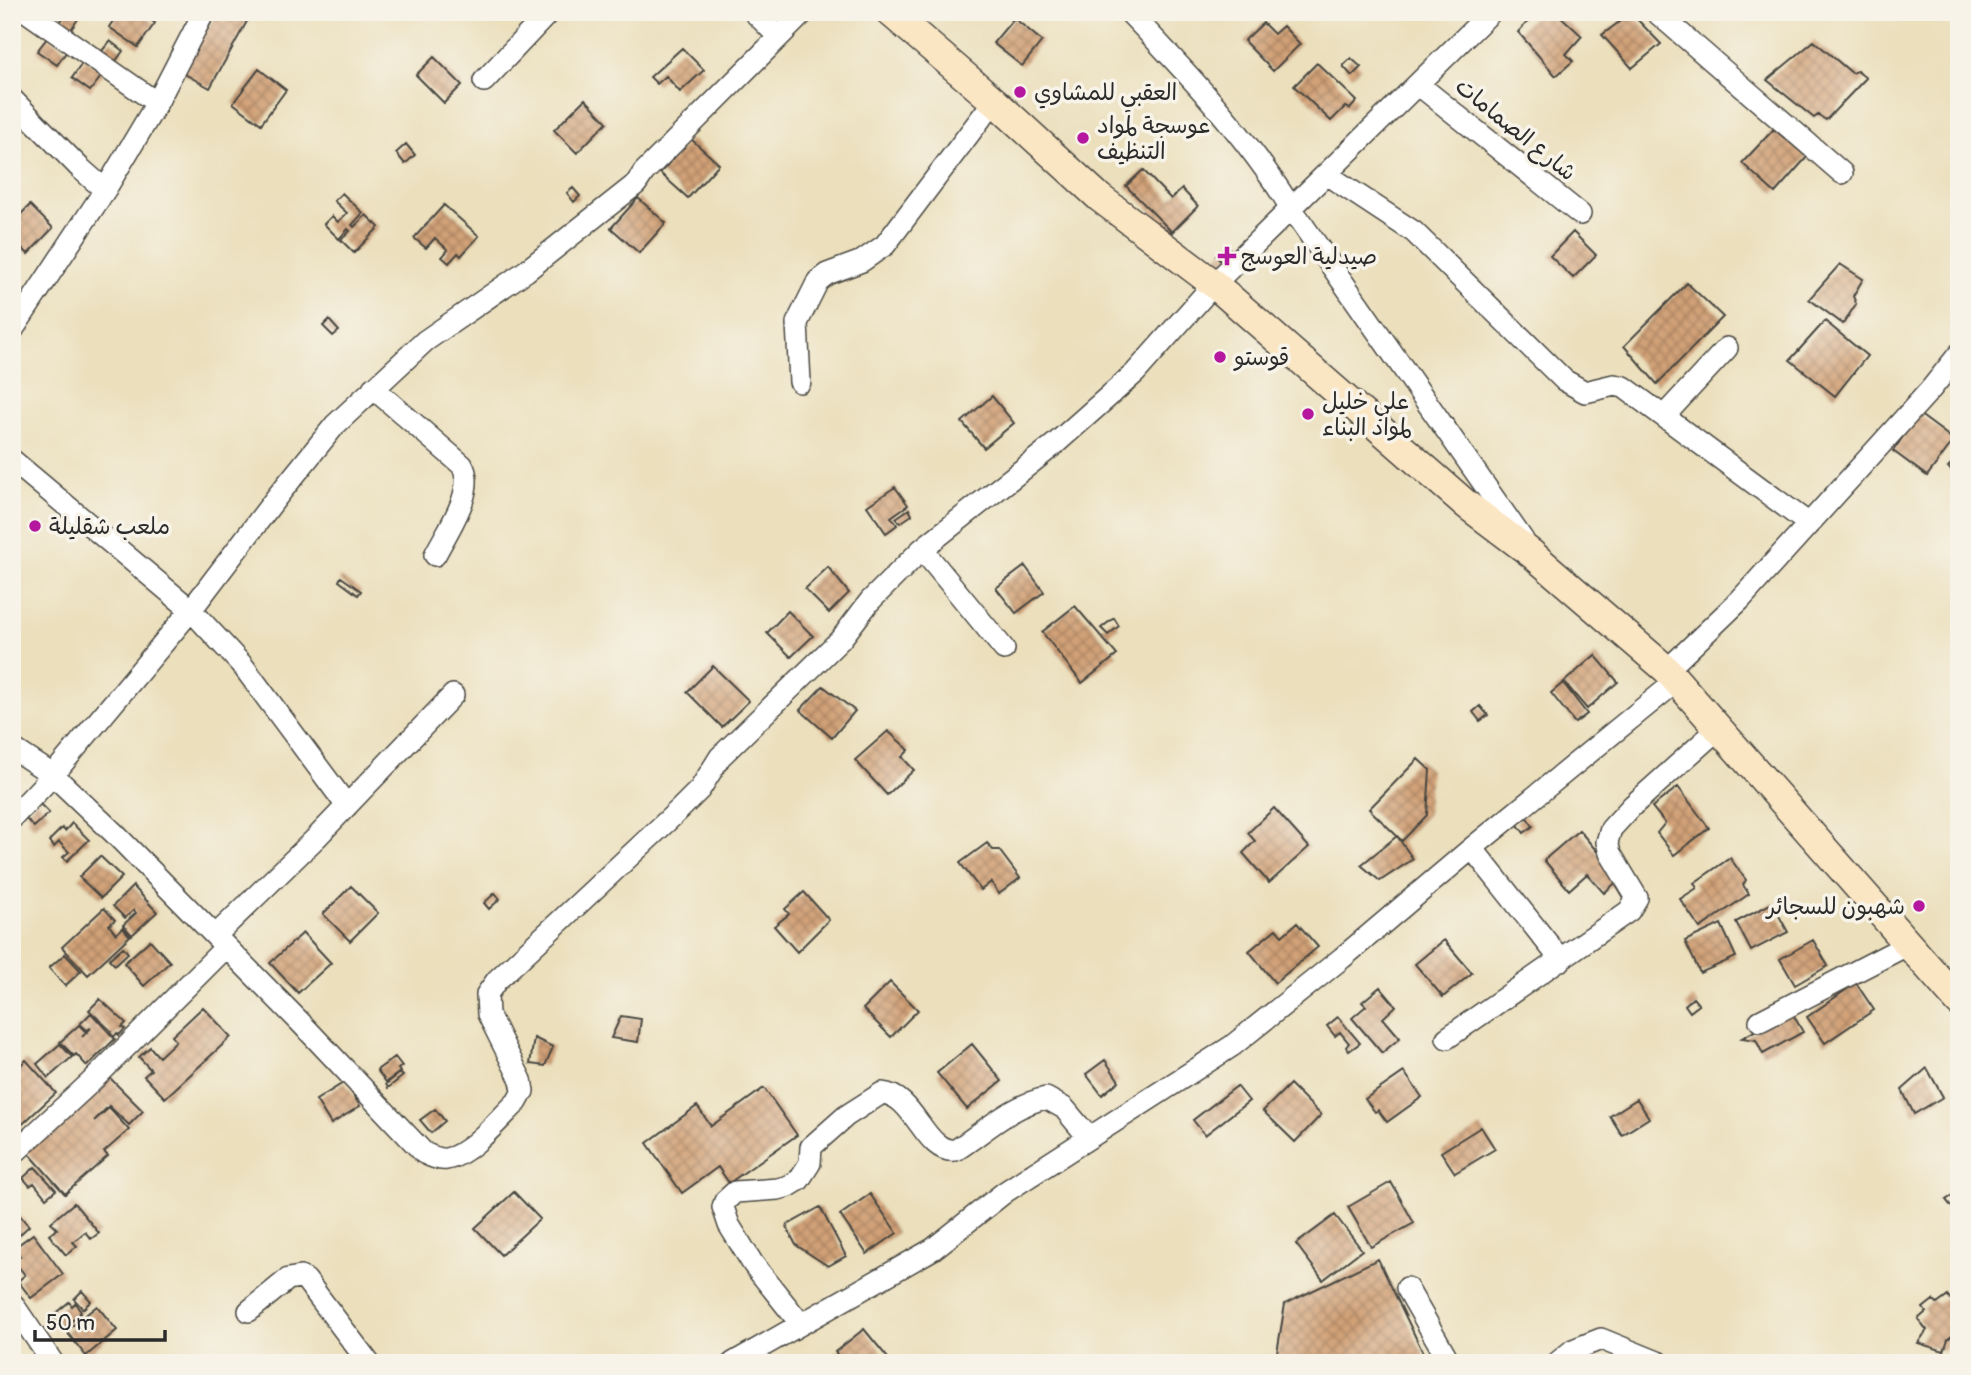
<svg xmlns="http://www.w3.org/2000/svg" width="1971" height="1375" font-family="Pangolin,'Playpen Sans Arabic',sans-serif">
<defs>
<pattern id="building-cross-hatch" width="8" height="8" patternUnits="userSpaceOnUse" patternTransform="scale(1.75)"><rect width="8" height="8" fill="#d1a177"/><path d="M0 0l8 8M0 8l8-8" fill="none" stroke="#aa8362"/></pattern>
</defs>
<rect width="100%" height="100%" fill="#f7f3e8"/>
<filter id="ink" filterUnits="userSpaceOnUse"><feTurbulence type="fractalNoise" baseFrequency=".0143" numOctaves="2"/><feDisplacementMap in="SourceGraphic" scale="14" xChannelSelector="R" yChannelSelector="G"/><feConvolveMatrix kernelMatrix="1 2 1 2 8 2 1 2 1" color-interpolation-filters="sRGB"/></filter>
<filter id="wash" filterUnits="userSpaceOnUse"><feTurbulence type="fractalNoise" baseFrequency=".00686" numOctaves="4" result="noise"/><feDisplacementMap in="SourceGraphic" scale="28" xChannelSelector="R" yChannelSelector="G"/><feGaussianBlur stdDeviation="1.57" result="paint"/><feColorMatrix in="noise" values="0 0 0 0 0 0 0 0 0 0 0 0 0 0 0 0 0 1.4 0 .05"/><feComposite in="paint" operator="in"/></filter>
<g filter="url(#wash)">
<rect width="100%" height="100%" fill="#ebdfbc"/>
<g id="blocks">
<!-- building -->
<path fill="url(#building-cross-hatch)" d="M67,12H75L80,16L68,34L57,27Z
M119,12H138L155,23L138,47L109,27Z
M217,12H243L250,16L210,88L183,73Z
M1537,12H1556L1582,36L1566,54L1573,61L1556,76L1518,32Z
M1631,13L1661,44L1632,68L1602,35Z
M1014,18L1042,41L1022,66L993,43Z
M1263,23L1274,34L1283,26L1300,44L1273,71L1244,41Z
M48,37L67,51L57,65L37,51Z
M110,41L123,51L115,62L101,52Z
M1814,41L1852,73L1857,71L1866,78L1826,120L1818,115L1814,118L1767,80Z
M682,48L704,70L680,92L666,76L657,84L650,77Z
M434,57L462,85L444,103L416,75Z
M1351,58L1361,67L1352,76L1343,66Z
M85,59L104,73L90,91L72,78Z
M1317,63L1357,101L1350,109L1345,107L1331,121L1294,86Z
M259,69L286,90L261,124L233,103Z
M585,99L607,122L577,153L554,130Z
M1774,129L1807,157L1775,193L1742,163Z
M691,139L719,164L688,198L660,173Z
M406,144L415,155L405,164L396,153Z
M1143,170L1171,199L1182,189L1198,206L1172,232L1126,186Z
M573,188L580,196L574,202L567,193Z
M342,193L363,213L352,225L354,227L366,215L379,227L354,253L341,240L350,231L348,229L339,239L324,224L332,216L338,222L347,213L334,201Z
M638,198L666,223L639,253L611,228Z
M30,205L53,228L28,254L12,238V223Z
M444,205L479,236L461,256L458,253L449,263L442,257L448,250L435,238L426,248L414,238Z
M1573,232L1596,255L1573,278L1550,256Z
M1227,246L1237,257L1227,268L1216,256Z
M1840,264L1863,279L1853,296L1856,304L1843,324L1809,299Z
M1687,283L1723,317L1657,384L1624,346Z
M329,320L339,331L333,336L323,326Z
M1825,321L1867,356L1835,396L1790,360Z
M992,396L1014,423L984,448L962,422Z
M1919,414L1954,440L1927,476L1893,451Z
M1959,456V479L1948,467Z
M895,487L908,505L891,517L897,525L886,533L867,506Z
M909,509L912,515L900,523L896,518Z
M1025,566L1044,592L1016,613L996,588Z
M828,567L849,593L829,613L805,589Z
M341,577L361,591L358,595L339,581Z
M1075,606L1117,655L1082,683L1042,632Z
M788,611L813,636L791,657L767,633Z
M1114,618L1119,626L1108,635L1101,628Z
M1595,655L1618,682L1587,709L1564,682Z
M713,666L749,701L722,727L687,692Z
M1563,683L1587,714L1575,723L1551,693Z
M823,686L855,711L832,738L800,710Z
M1480,706L1488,715L1480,721L1473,712Z
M888,731L909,750L902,757L914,770L887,795L855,760Z
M1418,759L1430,770L1427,815L1402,841L1397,836L1413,859L1380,881L1361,865L1397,836L1369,809Z
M1678,787L1709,828L1674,855L1657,833L1665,823L1652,807Z
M37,801L49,813L34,827L26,819L30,815L26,812Z
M1274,808L1309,847L1269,883L1243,853L1255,841L1248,833Z
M1525,815L1533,826L1524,833L1516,822Z
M72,823L89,840L67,861L63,857L69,852L59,842L54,847L49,841L62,828L65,831Z
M1579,830L1620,879L1604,893L1587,874L1569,890L1544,860Z
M987,843L993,850H999L1020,878L999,894L991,882L981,890L960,863Z
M100,856L122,877L101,898L79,877Z
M1730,858L1746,880L1743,885L1749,894L1700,928L1680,899L1697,888L1694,883Z
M133,886L157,912L132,935L123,925L136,913L134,910L125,918L113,906Z
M351,886L378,913L350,941L323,914Z
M804,892L829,920L797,952L774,926L789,914L785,909Z
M495,893L500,899L489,909L484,903Z
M1772,903L1788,932L1751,951L1736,922Z
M104,908L115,920L109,925L116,934L123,928L130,936L88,975L62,947Z
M1297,923L1318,947L1275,983L1249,951L1276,929L1282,936Z
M1721,924L1736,957L1700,973L1685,941Z
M303,933L331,963L298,993L270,963Z
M150,940L170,962L144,986L124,963Z
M1444,940L1472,973L1443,997L1415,964Z
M1813,940L1828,966L1795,985L1780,959Z
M123,947L128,953L115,965L109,959Z
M65,954L81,971L65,986L49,968Z
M890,982L918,1010L891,1037L863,1009Z
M1856,983L1874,1010L1825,1043L1807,1017Z
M1380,987L1396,1006L1383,1018L1400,1038L1382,1053L1352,1018L1366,1006L1362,1002Z
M1693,998L1699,1005L1690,1012L1685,1005Z
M100,999L126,1023L122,1027L125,1029L119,1035L117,1033L114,1037L110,1033L111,1031L89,1010Z
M203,1007L231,1037L165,1098L144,1076L151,1070L139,1057L150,1047L159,1057L176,1041L172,1036Z
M1791,1011L1803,1032L1763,1054L1756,1040L1742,1038Z
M91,1013L115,1039L87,1066L76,1054L74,1056L60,1042L79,1025L86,1032L82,1037L91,1028L87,1030L80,1024Z
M621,1016L641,1019L638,1042L611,1038Z
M1338,1017L1360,1043L1349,1051L1346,1047L1349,1043L1340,1032L1335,1036L1327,1026Z
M534,1038L553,1047L545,1066L530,1064Z
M60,1044L72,1057L48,1078L37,1064Z
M972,1044L1002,1081L967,1109L937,1073Z
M395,1057L402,1066L398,1069L400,1072L386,1082L377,1070Z
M26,1060L56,1093L16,1130L12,1126V1073Z
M1105,1060L1119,1081L1102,1095L1086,1074Z
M1927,1068L1943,1097L1914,1114L1902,1090Z
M1404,1072L1422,1097L1387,1122L1378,1110L1375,1112L1365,1099Z
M400,1073L403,1076L388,1088L386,1084Z
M109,1077L143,1111L129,1125L109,1106L94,1121L109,1108L129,1130L104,1152L108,1156L65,1194L26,1150Z
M345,1082L360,1106L331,1124L316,1100Z
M1290,1084L1321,1115L1295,1142L1263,1111Z
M1237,1086L1249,1101L1205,1135L1193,1120Z
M764,1088L797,1135L729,1183L718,1167L682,1193L647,1143L697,1106L711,1126Z
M1637,1099L1649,1118L1622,1135L1610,1116Z
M435,1109L445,1121L431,1133L420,1120Z
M1481,1127L1495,1149L1455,1173L1441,1152Z
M35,1167L56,1190L46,1198L34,1183L30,1186L23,1178Z
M1391,1182L1414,1223L1371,1247L1348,1207Z
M1959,1191V1216L1946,1200Z
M514,1192L540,1219L501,1255L475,1228Z
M870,1194L897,1233L867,1254L840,1215Z
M74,1203L99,1233L91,1239L85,1232L73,1242L77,1246L66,1255L49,1235L57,1229L51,1222Z
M820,1207L846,1256L828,1266L796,1245L786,1226Z
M15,1210L29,1226L14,1240L12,1212Z
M1335,1215L1362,1250L1323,1280L1296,1244Z
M33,1234L63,1274L31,1298L18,1281L25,1275L14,1261L20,1256L14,1248Z
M1378,1259L1428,1363H1277L1276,1359L1285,1304Z
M82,1291L91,1301L83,1309L74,1299Z
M1948,1296L1959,1310V1330L1948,1339L1944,1351L1918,1343L1927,1330L1918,1319L1926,1312L1923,1308L1933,1300L1937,1304Z
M69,1302L72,1306L75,1303L81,1312L62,1330L52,1316Z
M97,1306L117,1330L86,1356L66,1331Z
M864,1329L892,1363H844L835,1352Z"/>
</g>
</g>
<g filter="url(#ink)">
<use href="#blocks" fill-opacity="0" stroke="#484641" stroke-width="2"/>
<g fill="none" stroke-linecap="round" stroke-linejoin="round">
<!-- street casing -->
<g stroke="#484641" stroke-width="24">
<path id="street" d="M27,12L157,103
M754,12L779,37
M1129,12C1188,74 1246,135 1291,208L1523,540
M1656,12L1842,173
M484,81L549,12
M1419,85L1580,214
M12,99L80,168L105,190
M1326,174L1414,232L1564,380L1585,392L1614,385L1624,387L1809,524
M12,331L105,190L157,103L204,12
M800,382L797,323L818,281L827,274L862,261L885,245L994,101
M373,388L462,465C477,490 447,531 435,555
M1664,416L1727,348
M12,460L191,610L243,666L347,806
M922,549L1004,649
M1667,670L1740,600L1931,389L1959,354
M12,748L53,775L115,834L301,1023L424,1153C431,1156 438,1160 446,1159C469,1156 500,1118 517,1102L523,1091L521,1080L488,1014L487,994L497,980L680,809L700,789L720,757L841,639L870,601L922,549L1055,444L1135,373L1214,284L1491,12
M12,818L53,775L191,610L276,498L335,425L425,341L526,271L636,184L644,172L804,12
M1472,848L1561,960
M216,935L316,838L453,695
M1760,1021L1907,945
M1447,1038L1629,911L1637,898L1610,853L1607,842L1611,829L1632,806L1719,728
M12,1155L90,1083L226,947
M1407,1288L1450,1363
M12,1303L53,1363
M249,1311L288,1279L300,1277L306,1280L369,1363
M800,1323L753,1264L729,1225L723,1207L725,1201L735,1192L778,1189L789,1186L799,1180L810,1163L811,1147L846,1116L882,1093C915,1095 925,1155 956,1150C984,1132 1012,1105 1046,1098L1064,1108L1089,1138
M733,1363L933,1249L1005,1192L1232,1046L1342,958L1472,848L1678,680
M1557,1363L1573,1350L1601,1339L1660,1363"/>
</g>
<!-- secondary casing -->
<g stroke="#484641" stroke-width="31">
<path id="secondary" d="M890,12L994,101L1100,198L1214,284L1467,505L1532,554L1667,670L1959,1002"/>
</g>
<!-- street -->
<use href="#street" stroke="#fff" stroke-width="21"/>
<!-- secondary -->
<use href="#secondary" stroke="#fbe6c4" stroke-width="28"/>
</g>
</g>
<!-- markers -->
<g fill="#b5179e" stroke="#f7f3e8" stroke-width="2.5">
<circle cx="1020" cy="92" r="7"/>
<circle cx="1083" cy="138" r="7"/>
<path d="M1223.5 245.5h7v7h7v7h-7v7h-7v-7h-7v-7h7z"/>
<circle cx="1220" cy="357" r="7"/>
<circle cx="1308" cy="414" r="7"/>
<circle cx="35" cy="526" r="7"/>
<circle cx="1919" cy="906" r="7"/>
</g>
<g text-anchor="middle" stroke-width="7" stroke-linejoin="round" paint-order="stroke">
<!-- poi labels -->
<g font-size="23" fill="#2b2b2b" stroke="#f7f3e8" text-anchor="start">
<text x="1034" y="100">العقبي للمشاوي</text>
<text x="1097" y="133">عوسجة لمواد<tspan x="1097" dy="26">التنظيف</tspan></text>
<text x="1241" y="264">صيدلية العوسج</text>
<text x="1234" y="365">قوستو</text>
<text x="1322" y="409">علي خليل<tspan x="1322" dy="26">لمواد البناء</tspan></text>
<text x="49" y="534">ملعب شقليلة</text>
<text x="1905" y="914" text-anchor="end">شهبون للسجائر</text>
</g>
<!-- street labels -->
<g font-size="23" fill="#2b2b2b" stroke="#f7f3e8">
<text transform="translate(1516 129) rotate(39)" y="8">شارع الصمامات</text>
</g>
</g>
<!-- margin -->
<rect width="1971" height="1375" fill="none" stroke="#f7f3e8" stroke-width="42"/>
<!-- scale -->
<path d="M35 1330v10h130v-10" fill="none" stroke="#2b2b2b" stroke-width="3.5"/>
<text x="46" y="1330" font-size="21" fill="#2b2b2b" stroke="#f7f3e8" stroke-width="5" paint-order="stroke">50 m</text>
</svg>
